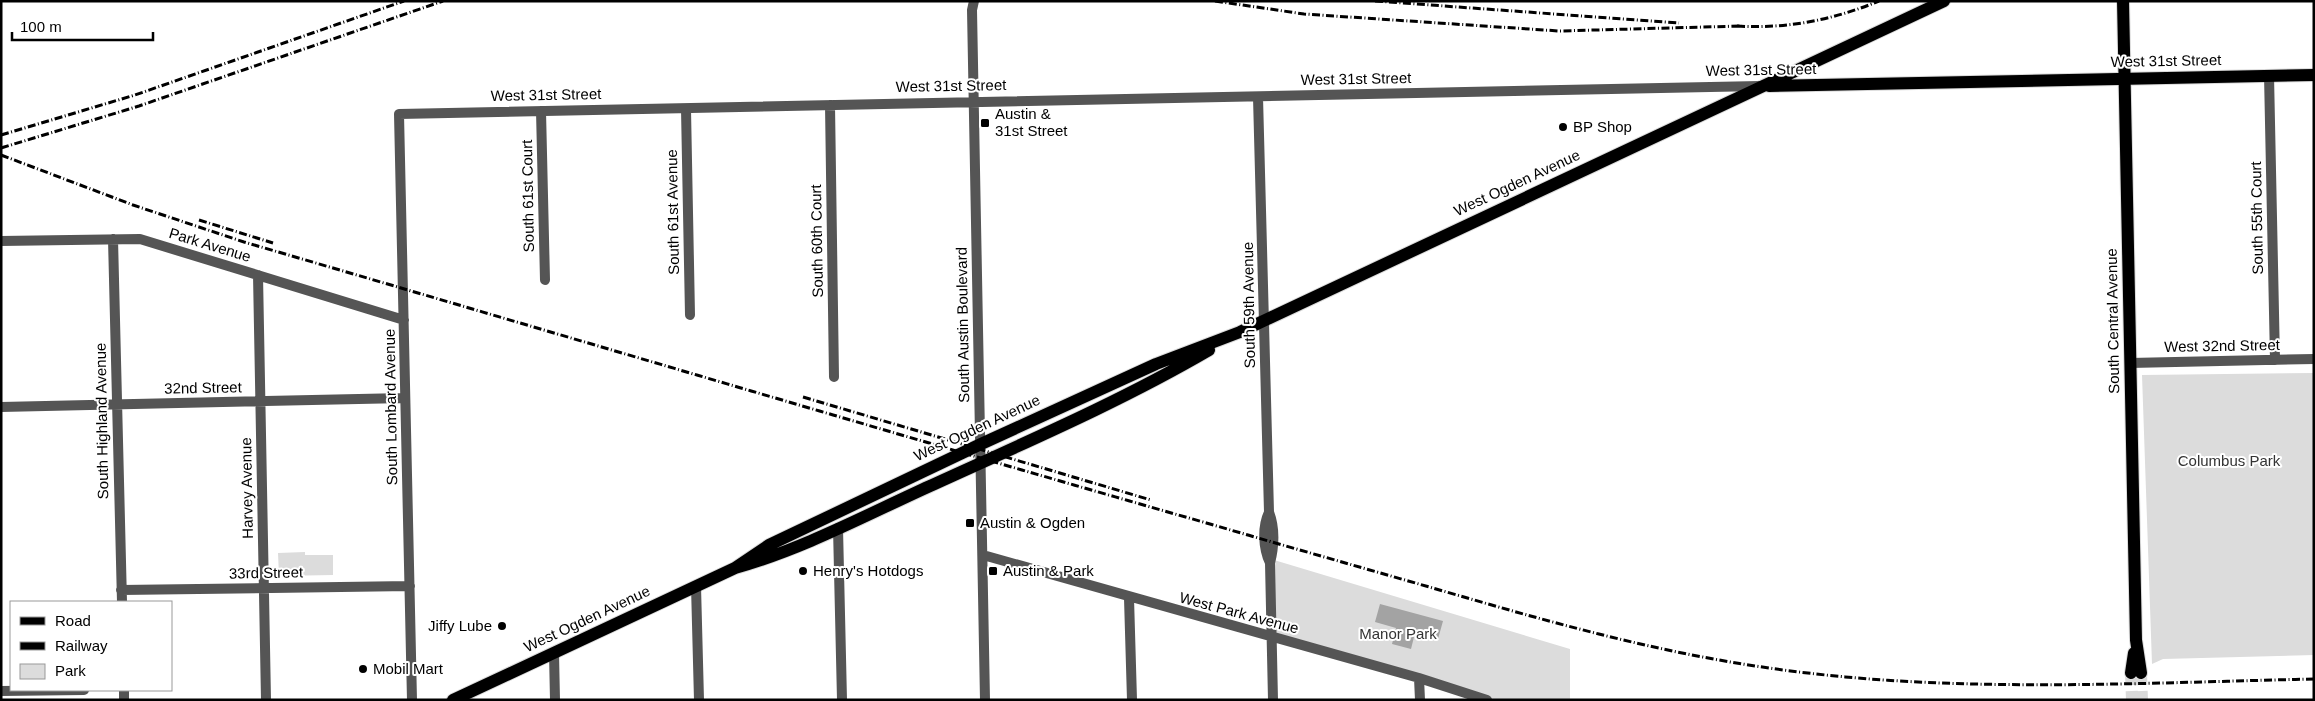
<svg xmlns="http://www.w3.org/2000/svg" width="2315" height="701" font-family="Helvetica,sans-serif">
<rect width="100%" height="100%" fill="#fff"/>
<!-- green -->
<path fill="#dcdcdc" d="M2314,373V655L2163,659L2152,664L2142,375Z
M305,552V555H333V575L279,576L278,553Z
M1274,560L1570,649V700H1496L1276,634Z"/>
<!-- water -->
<path fill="#a3a3a3" d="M1380,604L1443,621L1438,639L1415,633L1411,649L1392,644L1396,628L1375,622Z"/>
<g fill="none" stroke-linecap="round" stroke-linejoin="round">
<!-- major-tunnel -->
<path stroke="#d9d9d9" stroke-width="12" stroke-dasharray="12 6" stroke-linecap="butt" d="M2131,673L2132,700
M2141,673L2142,700"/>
<!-- major casing -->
<g stroke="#dbdbdb" stroke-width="14">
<path id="major" d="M2123,1L2136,640L2141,673
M1769,86L2314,75
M735,568L769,545L981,444L1156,364L1240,332L1944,1
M2131,673L2134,653
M453,700L735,568C803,549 866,515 930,486C1024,443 1120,402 1209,350"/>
</g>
<!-- minor -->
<path stroke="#555" stroke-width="10" d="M974,1L972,10L985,700
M2269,75L2275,360
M1258,97L1269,512C1275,528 1274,547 1270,563L1273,700
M830,105L834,377
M686,109L690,315
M541,111L545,280
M113,239L122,602
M1,241L140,239L404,320
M258,275L266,700
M2130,363L2314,359
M1,407L405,398
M1269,512C1262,527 1263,548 1270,563
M838,528L842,700
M983,555L1419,678L1487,700
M696,586L699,700
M121,590L410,586
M1129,598L1132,700
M554,653L555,700
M1419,678L1420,700
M124,690V700
M1,691L84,690
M412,700L399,114L1760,86"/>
<!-- major -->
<use href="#major" stroke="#000" stroke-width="12"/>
<!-- rail -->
<path stroke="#000" stroke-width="3" stroke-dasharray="8 2.5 1 2.5" stroke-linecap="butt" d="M1215,1L1304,14L1559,31L1742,26
M1375,1L1679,23
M1737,26C1787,29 1833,20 1879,1
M1,135L135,95L404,1
M1,148L139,106L443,1
M1,155L133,205L244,242C566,336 887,432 1210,524C1292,548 1374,571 1457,595C1560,625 1662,653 1769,668C1949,694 2132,683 2314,679
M199,220L273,243
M803,397L1151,500"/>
</g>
<!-- markers -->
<g fill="#000" stroke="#fff" stroke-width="2">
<rect x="980" y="118" width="10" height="10" rx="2.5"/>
<circle cx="1563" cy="127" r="5"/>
<rect x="965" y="518" width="10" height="10" rx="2.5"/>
<circle cx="803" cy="571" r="5"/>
<rect x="988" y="566" width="10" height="10" rx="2.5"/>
<circle cx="502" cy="626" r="5"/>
<circle cx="363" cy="669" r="5"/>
</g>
<g text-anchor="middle" stroke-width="4" stroke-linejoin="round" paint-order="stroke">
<!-- street labels -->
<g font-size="15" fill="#000" stroke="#fff">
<text transform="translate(2166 61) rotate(-1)" y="5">West 31st Street</text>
<text transform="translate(1761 70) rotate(-1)" y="5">West 31st Street</text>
<text transform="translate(1356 79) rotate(-1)" y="5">West 31st Street</text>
<text transform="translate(951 86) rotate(-1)" y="5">West 31st Street</text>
<text transform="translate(546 95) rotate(-1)" y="5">West 31st Street</text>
<text transform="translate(1517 183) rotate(-25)" y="5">West Ogden Avenue</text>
<text transform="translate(528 196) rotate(-91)" y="5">South 61st Court</text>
<text transform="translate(673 212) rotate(-91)" y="5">South 61st Avenue</text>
<text transform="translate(2257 218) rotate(-91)" y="5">South 55th Court</text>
<text transform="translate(817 241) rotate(-91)" y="5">South 60th Court</text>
<text transform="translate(210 245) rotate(17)" y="5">Park Avenue</text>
<text transform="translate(1249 305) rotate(-91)" y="5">South 59th Avenue</text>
<text transform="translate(2113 321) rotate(-91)" y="5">South Central Avenue</text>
<text transform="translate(963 325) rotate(-91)" y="5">South Austin Boulevard</text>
<text transform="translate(2222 346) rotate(-1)" y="5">West 32nd Street</text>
<text transform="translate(203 388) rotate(-1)" y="5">32nd Street</text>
<text transform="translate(391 407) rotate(-91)" y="5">South Lombard Avenue</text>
<text transform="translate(102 421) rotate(-91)" y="5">South Highland Avenue</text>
<text transform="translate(977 428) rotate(-25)" y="5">West Ogden Avenue</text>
<text transform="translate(247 488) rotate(-91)" y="5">Harvey Avenue</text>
<text transform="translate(266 573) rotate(-1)" y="5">33rd Street</text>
<text transform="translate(1239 613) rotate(15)" y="5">West Park Avenue</text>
<text transform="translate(587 619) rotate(-25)" y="5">West Ogden Avenue</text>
</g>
<!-- poi labels -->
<g font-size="15" fill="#000" stroke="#fff" text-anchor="start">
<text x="995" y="119">Austin &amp;<tspan x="995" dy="17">31st Street</tspan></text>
<text x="1573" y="132">BP Shop</text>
<text x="980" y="528">Austin &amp; Ogden</text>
<text x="813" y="576">Henry's Hotdogs</text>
<text x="1003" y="576">Austin &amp; Park</text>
<text x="492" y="631" text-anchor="end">Jiffy Lube</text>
<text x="373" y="674">Mobil Mart</text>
</g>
<!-- park labels -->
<g font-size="15" fill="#333" stroke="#fff">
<text x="2229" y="466">Columbus Park</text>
<text x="1398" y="639">Manor Park</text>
</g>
</g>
<!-- border -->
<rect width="2315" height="701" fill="none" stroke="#000000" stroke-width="5"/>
<!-- legend -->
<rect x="10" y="601" width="162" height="90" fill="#ffffff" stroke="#999999"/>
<rect x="20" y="617" width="25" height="8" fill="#000000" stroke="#999999"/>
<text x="55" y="626" font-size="15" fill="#000000">Road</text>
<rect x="20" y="642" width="25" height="8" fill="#000000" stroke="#999999"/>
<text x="55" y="651" font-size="15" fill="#000000">Railway</text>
<rect x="20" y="664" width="25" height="15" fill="#dcdcdc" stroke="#999999"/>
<text x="55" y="676" font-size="15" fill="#000000">Park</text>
<!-- scale -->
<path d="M12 32v8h141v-8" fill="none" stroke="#000000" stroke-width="2.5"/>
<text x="20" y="32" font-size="15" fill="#000000" stroke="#ffffff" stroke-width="4" paint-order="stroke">100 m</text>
</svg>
